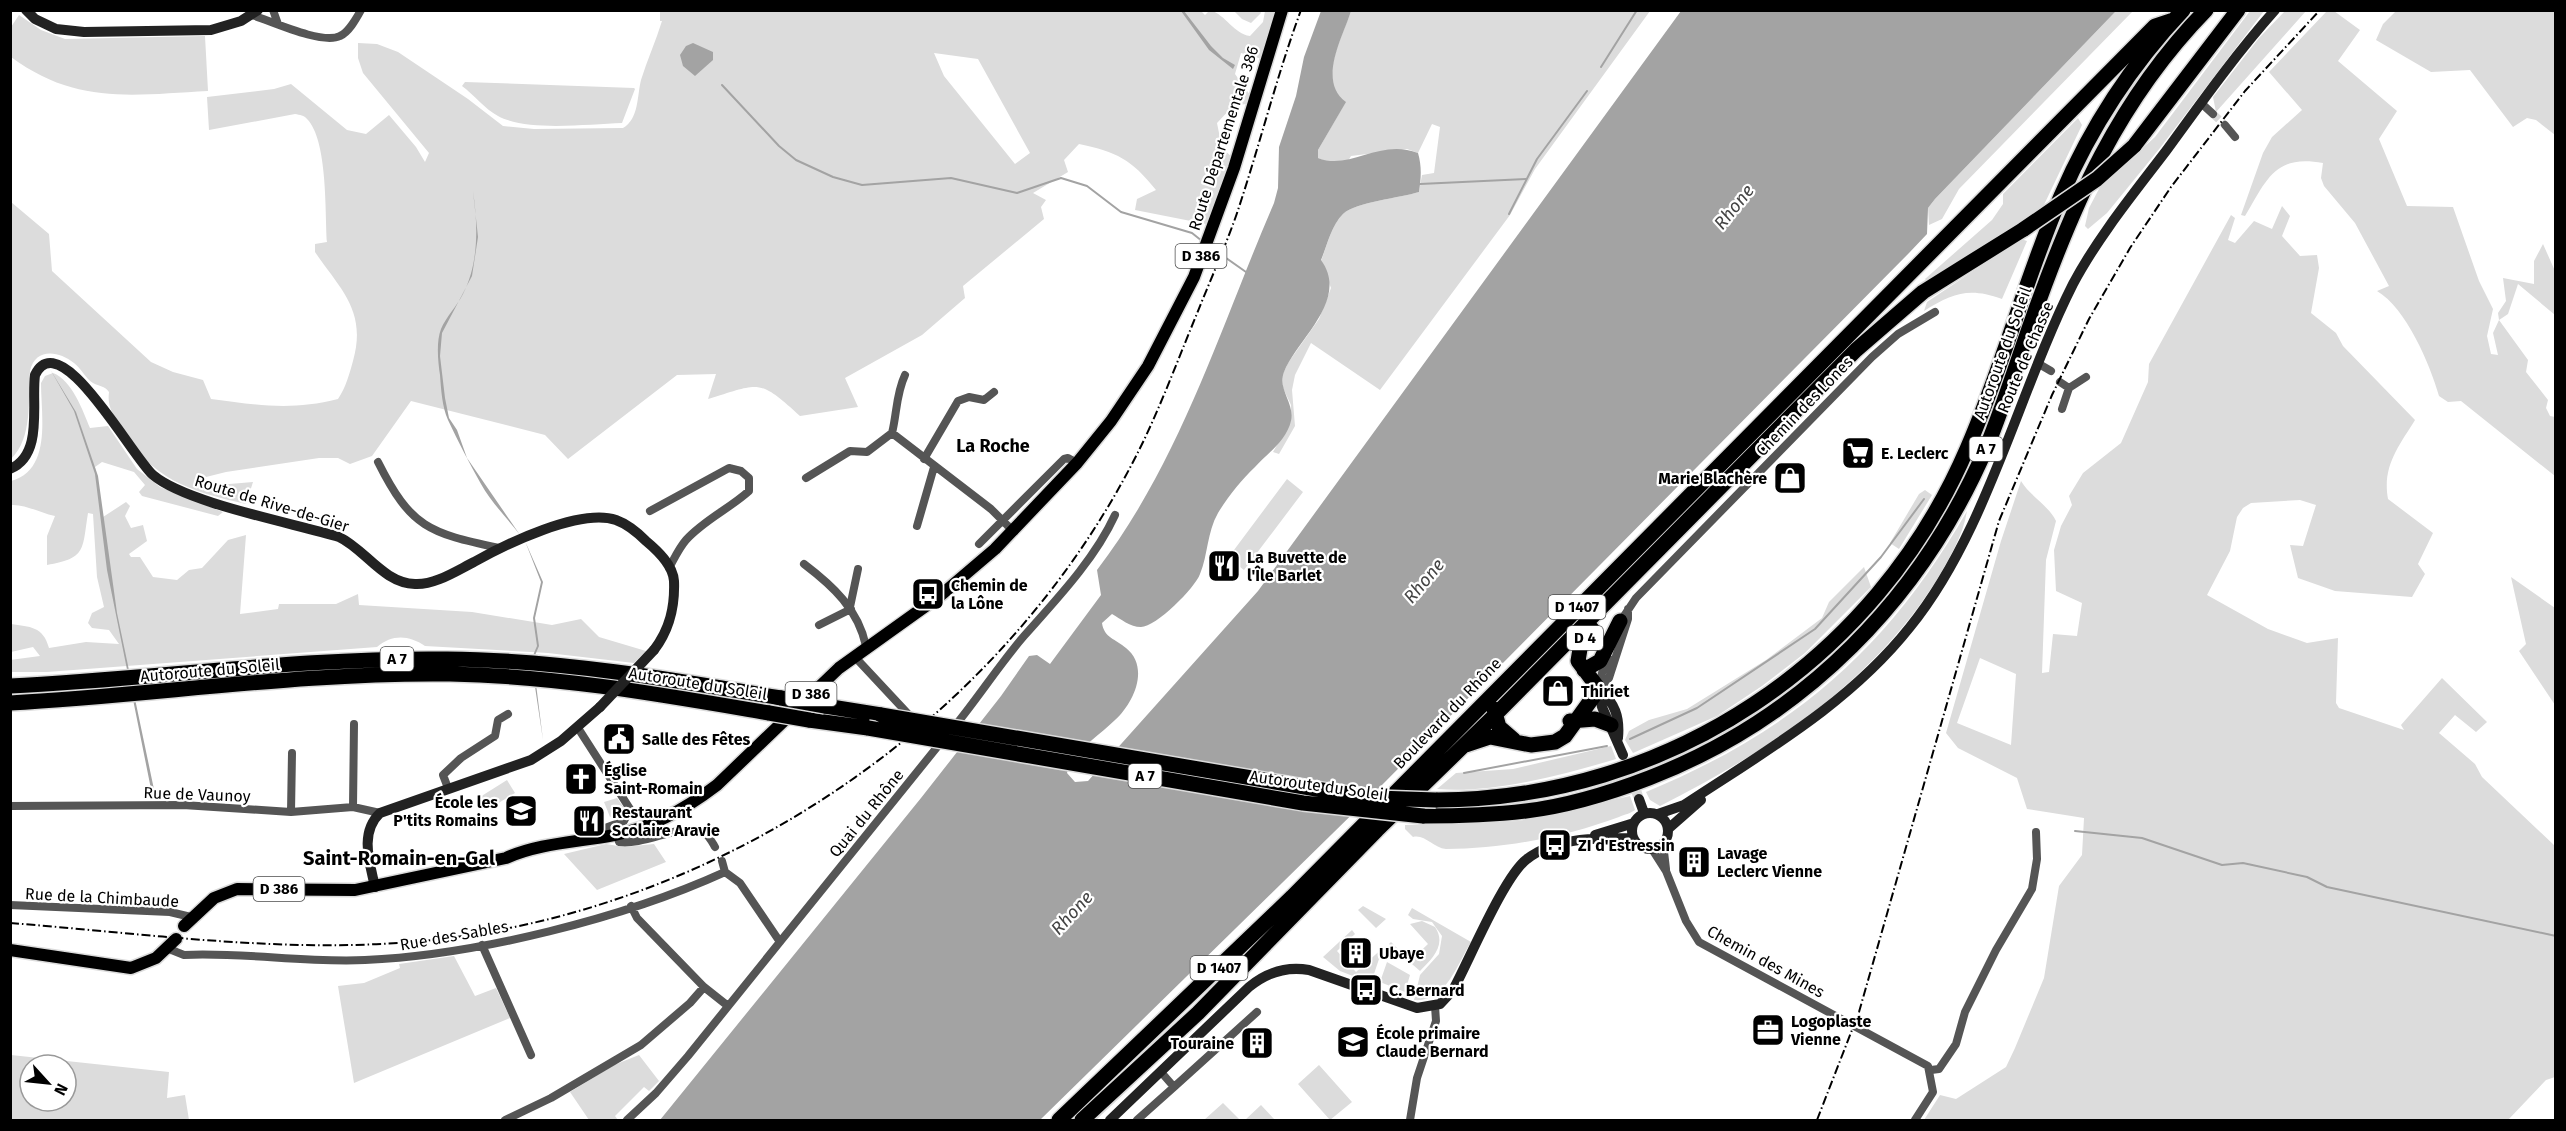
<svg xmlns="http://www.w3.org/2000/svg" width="2566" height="1131" font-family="'Fira Sans',sans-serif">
<rect width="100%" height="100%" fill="#fff"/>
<!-- green -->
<path fill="#dcdcdc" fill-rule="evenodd" d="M1200,10L1205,15L1210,10C1226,15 1234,34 1250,36L1263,22L1265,11H1275L1262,59L1241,53L1235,74L1250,95L1246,104L1233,106L1217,123L1222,148L1232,157L1206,224L1135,210L1137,199L1156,190C1131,159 1117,152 1079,144L1064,160L1068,172L1033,193L1046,200L1041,207L1044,219L963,286L965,298L922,335L845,378L858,407L800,416C758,378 761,383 708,399L716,374L677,375L568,459L545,435L411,401L372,456L350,464L338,458H319L226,472L194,480L206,486L253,482L246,504C189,491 152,480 120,426C113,414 107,407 109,392C104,385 100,387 93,383C86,379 81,368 74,363C58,350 35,348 30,371C28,399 33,438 11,459V202L49,234L52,271L151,362L173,372L203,380L211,399C257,405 291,411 338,399C346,387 349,375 353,361C367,311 341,290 315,252V244L327,242C325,213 328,140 307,119C304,115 300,115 295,114L209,130L207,97L274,89L291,84L347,130L366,134L389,115L416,147L425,162L429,153L363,73L358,58V43L377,44L398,52L468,99L503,126L534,129L623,128C639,119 637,96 641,80C647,60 656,41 662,21H660V11ZM934,53L978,59L1030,153L1015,164L944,76Z
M2397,10L2555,11V135L2536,120L2527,118L2513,127L2470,70L2431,72L2376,40L2383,24Z
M1234,11H1260L1261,13L1251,23L1242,19Z
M1351,11H1650L1535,169L1510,215L1380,390L1311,343L1295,375L1292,390L1295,426L1279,454L1273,452L1291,421V405L1283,388L1282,376L1288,363L1319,319L1331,288L1321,261C1327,246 1331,226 1343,214C1356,202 1400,198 1419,192L1422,175L1434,173L1440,127L1432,124L1418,153L1407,149L1351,156L1348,161L1330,163L1318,158V150L1345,103C1317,80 1342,38 1351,11Z
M2116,11H2133L1959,189L1942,219L1929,225L1928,208L1935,199Z
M2250,11H2264L2160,148L2107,213L2088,229L2085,226L2089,208L2100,187L2155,137Z
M2285,11H2306L2216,112L2213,97L2259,38Z
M2327,11H2334L2360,30L2338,61L2397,111L2379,139L2407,206L2453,207L2479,281L2493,309L2487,336L2491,354L2498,355L2493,333L2499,320L2498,313L2506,301L2503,278L2534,284V261L2543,244L2555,271V315L2518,284L2508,314L2499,320L2528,360L2526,372L2548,400L2546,408L2550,416L2555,417V476L2461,401L2448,402L2439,396C2430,364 2406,308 2377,291L2389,286L2355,223L2324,186L2321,178L2323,163C2275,154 2267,179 2245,216L2241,215L2263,153L2272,137L2302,110L2269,72Z
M19,15L41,30L65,39L205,36L208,91C132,95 76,105 11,57V27Z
M465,82L634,88L635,89L622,123C588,124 527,132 498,116C485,109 474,95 462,86Z
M2078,118L2082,125L2042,209L1929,283L1925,279L1992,220L2003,204V194Z
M2282,206L2290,216L2282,236L2300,256L2317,255L2319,268L2311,313L2336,333L2343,346L2415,420C2399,446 2382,466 2388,499L2433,533L2418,564L2425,574L2412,597L2335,591L2298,578L2290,545L2303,546L2316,505L2300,500L2251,503L2243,508L2237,517L2230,551L2207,595L2268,629L2307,643L2338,638L2336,703L2339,708L2404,730L2401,725L2442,678L2487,722L2476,732L2455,715L2439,733L2475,764L2482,777L2555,846V1077L2546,1080L2508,1120H1924L1940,1095L1956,1099L2006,1067L2015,1048L2044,978L2059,886L2082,855L2084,818L2027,809L2017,778L1958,748L1946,733L2001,541L2021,481C2030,496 2049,506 2056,521L2046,560L2042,673L2049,672L2053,634L2077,636L2082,603L2056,591L2054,550L2061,526L2072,505L2069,496L2083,473L2121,443L2148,382L2149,364L2231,215L2235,218L2228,240L2235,243L2254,221L2272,229ZM1980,658L2016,674L2011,745L1957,723Z
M2021,239L2027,241L2002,299C1969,287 1953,293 1924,311L1927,302Z
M53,373C72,380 83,411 90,428L108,426L137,469L160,487L223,512L218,516L142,496L139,492L145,485L134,472L102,462L95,467L103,517L126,502L130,506L125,516L131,528L143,525L147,541L129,554L131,557H140L153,577L177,580L189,570L202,568L228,540L246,535L240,614L278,609L279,604H336L358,594L359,605L472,612L552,625L581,619L599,637L646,651L634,663L548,653L425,646C409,635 392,634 377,647L47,672H11L10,660L40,656L33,647L11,652V624C30,627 43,626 49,648L86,642L119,644L109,630L92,628L88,623L92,613L104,607L97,577L93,514L88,513C82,550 87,558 47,565V536L55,516C40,513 25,504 11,505V481C52,470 41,416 41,383L45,376Z
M1287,479L1303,492L1244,570L1228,558Z
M1925,490L1932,495L1899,549L1890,543L1919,494Z
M1967,511C1963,536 1949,559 1936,581C1871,684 1767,752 1660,806L1650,800L1646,792C1793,731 1888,649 1967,511Z
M1864,567L1871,587L1805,653L1762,686L1717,716L1633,753L1625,740L1629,731L1649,720L1687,709L1766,660L1822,618L1829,602Z
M2511,577L2555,608V705L2519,651L2526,644Z
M1611,746L1616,759C1563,775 1491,794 1437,789L1456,773L1513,769Z
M507,780L515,793L487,810L480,797Z
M1630,796L1635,810C1630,814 1625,814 1619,817C1565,837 1503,849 1446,849C1433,848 1425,834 1413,837L1405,829V825L1519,821Z
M617,798L624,808L623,813L610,817L604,802Z
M606,844L624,847L654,844L666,862L597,890L564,854Z
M1363,906L1386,919L1376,928L1358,910Z
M1412,908L1471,942C1457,965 1445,1003 1414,1000L1420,975L1439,954L1442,936L1432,922L1413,919L1408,915Z
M1422,921L1435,927C1447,945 1432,959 1420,971L1389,944L1391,942L1410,961L1428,944L1410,924Z
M1352,930L1355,934L1337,951L1356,972L1385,946L1388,948L1380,956L1371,983L1340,971L1323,957Z
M454,956L475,996L496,988L510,1018L354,1083L338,986L364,983L400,968L399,964Z
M1387,962L1410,975L1405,992L1380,982Z
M11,1055L169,1072L167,1098L185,1095L189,1120H11ZM30,1065H66V1101H30Z
M639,1055L659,1081L649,1091L644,1087L615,1116L618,1120H589L570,1092L614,1065Z
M1159,1057L1161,1059L1096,1120H1092Z
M1319,1065L1352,1102L1330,1120L1298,1084Z
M1223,1103L1240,1120H1204Z
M1261,1105L1275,1120H1245Z"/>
<!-- water -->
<path fill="#a3a3a3" d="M1181,11H1184L1211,46L1223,58L1235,65L1233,69L1209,50Z
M1321,11H1351C1343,37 1317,81 1346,102L1318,150V158C1350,171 1379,138 1418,153C1422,167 1421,178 1419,192C1400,198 1356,202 1343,214C1331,226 1327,246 1321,260C1350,300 1297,339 1284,372C1277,389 1295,403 1291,421C1286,441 1268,453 1255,467C1242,479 1227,498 1218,513C1207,532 1208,555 1200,574C1195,588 1156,627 1141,627C1130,627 1121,619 1112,614L1102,623C1104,638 1116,639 1126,648C1150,667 1134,703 1115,720C1099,736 1074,750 1067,773L1075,782L1088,781L1258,591L1681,11H2116L1935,199L1928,208L1927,234L1909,253L1381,786L1040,1120H660L921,798L1001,696L1029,656L1037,655L1050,664L1101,595L1097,570C1181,460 1220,328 1274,203L1278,188L1279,147L1296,96L1304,57Z
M693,43L713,52V60L695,76L683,66L680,55L686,46Z
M473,191L478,237L472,276L442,333L440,356L445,398L449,418L457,430L467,458L520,535C507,518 491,502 481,484C469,463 458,441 448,420C442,407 441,388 440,375C438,362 436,342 441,329C446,317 457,306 463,294C479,263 478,225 473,191Z
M50,369L76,412L98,476L117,613L156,799H153L107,570L95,474L74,411Z
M525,541L543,582L535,618L539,646L533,660L543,740L531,660L537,646L533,618L541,582Z"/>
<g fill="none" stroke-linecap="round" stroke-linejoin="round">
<!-- stream -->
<path stroke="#a3a3a3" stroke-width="2" d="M1601,67L1637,10
M722,85L779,146L796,160L833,177L862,185L951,178L1017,193L1061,178L1087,186L1121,212L1192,233L1202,241
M1420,184L1526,179
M1509,214L1537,159L1587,91
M1209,246L1246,272
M1630,739L1697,708L1815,629L1881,557L1924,499
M1464,773L1607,746
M2075,831L2142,838L2222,865L2243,863L2307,877L2327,887L2556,936"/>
<!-- street-tunnel -->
<path stroke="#d9d9d9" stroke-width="8" stroke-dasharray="8 4" stroke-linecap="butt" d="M2213,114L2225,125"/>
<!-- secondary-tunnel -->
<path stroke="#d9d9d9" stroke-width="10" stroke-dasharray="10 5" stroke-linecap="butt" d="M1625,759L1639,799"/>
<!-- primary casing -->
<g stroke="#dbdbdb" stroke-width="15">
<path id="primary" d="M184,926L214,898L237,889L355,890L506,858C539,843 579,842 614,835C651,828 687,808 717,785L839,668L941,595L995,549L1077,463L1111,421L1148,366L1194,277L1234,168L1282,10
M10,950L131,968L156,958L176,939"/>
</g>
<!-- highway casing -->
<g stroke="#dbdbdb" stroke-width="18">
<path id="highway" d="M2134,146L2238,10
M1584,670L1600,661L1620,621
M10,686C156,679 301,657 447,659C559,660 670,679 781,698
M10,703C157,695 303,672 450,674C558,676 663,695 769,713
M825,706L881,715
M1494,709L1499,727L1514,740
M809,720L868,728
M1570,721L1595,719L1611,725
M1466,745L1490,737L1531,745L1555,742L1565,736L1599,689L1578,661L1581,643L1592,629
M1436,800C1667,800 1876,661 1967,449C2003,367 2025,279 2061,196C2090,129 2132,64 2183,10
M1423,816C1457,816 1492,815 1526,811C1568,806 1610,793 1649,778C1804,718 1922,598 1987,446C2004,405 2017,362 2032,320C2073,204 2118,100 2206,10
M1059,1120L1292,897L2155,26L2173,20
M1082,1120L1198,1013L1377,830L1494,716L1856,350L1923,292L2024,229"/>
</g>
<!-- street -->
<path stroke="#555" stroke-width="8" d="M273,10L278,24
M252,15C271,21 322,45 340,36C349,32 356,19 361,10
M2201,103L2213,114
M2225,125L2235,137
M2039,364L2051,371
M2060,382L2069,388L2062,409
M2069,388L2086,377
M892,433C897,413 896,394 905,375
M924,459L958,401L969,397L984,400L994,392
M378,462C411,528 429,533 499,548
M806,478L850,451L867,452L892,433L991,509L1014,532
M650,511L729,468L741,471L749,478V491C729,509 704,520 686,540C679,548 674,559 669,568
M917,526L934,467
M979,544L1064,459L1068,458L1077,463
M804,564C833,586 858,609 866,646
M850,607L858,569
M1620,622L1636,598L1872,357L1898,334L1935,312
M819,625L851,609
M854,656L910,716
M1600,687L1602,673L1609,659
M1599,689L1609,678L1628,619V609
M954,727C978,698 999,665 1024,636C1056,600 1095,559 1115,515
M578,728L630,809L624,821L605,828L604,837
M448,788L443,775L461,758L495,736L498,720L508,714
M10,806L183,805L291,812L353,807L380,813
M353,807L354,724
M291,812L292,753
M617,835L619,842C644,846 686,821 704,832C709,836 712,842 715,847
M1663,843L1666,869
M1652,849L1666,871L1686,921L1699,942L1928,1066L1933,1092L1915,1120
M725,872L740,883L780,942
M10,905L170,912L191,917
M631,906L637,918L704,987L728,1006
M482,945L531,1055
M169,949L184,955C244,952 305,963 365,960C477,955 624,918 725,872L722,861
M1931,1070L1939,1069L1956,1044L1965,1012L1996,950L2032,889L2037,859L2036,832
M1174,1087L1257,1012
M505,1120L551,1098L641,1045L690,1003L704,987
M627,1120L656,1093L688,1056L942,741
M1137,1120L1174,1087L1161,1072
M1410,1120L1417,1078L1436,1021L1435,1006"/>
<!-- secondary -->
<path stroke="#222" stroke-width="10" d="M26,10L35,19L56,29L84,32L211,30L241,21L258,10
M10,469C44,455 31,403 35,375C60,323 132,457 153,475C186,503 293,523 339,537C365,549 383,583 415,584C435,585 456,571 474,562C506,544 580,508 616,520C627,524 638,533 646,541C658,551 673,565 674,581C675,607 670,629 654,650
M1599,689L1602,707L1623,755
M1599,689C1615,703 1620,717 1618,738
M1639,799L1644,813
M1632 831a18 18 0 1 1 36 0a18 18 0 1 1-36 0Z
M1658,814L1684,805C1764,752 1849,704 1910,627C1987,532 2018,393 2073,284C2098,237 2134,193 2166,151C2201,103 2235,55 2275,10
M1668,829L1701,800
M1595,835L1634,823
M375,887C370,863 359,833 380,813L531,760L561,741L600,707
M1110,1120L1249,987C1266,973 1286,966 1309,970L1417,1008L1440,1004L1453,990C1469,961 1504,876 1527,859C1555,837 1599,838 1633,838"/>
<!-- primary -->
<use href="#primary" stroke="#000" stroke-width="12"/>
<!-- highway -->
<use href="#highway" stroke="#000" stroke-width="15"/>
<!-- rail -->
<path stroke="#000" stroke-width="2" stroke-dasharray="9 3 1.5 3" stroke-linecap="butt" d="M10,923C153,934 298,956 441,939C737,904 1014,710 1144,440C1163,400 1179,357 1196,316C1209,283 1224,250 1236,216C1259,148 1276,78 1301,10
M1817,1120L1859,1012L1999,521L2052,395L2089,319L2130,248L2171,187L2245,91L2320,10"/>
<!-- highway-bridge casing -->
<g stroke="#dbdbdb" stroke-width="18" stroke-linecap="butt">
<path id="highway-bridge" d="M2024,229L2097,179L2134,146
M781,698L825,706
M769,713L809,720
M881,715L1328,791L1376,798L1436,800
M868,728L1303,803L1423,816"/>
</g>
<!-- secondary-bridge -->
<path stroke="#222" stroke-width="10" d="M600,707L654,650"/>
<!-- highway-bridge -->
<use href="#highway-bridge" stroke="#000" stroke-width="15"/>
</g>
<!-- icons -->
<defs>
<g id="supermarket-square" transform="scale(1.725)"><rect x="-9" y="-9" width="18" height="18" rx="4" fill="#000" stroke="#fff"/><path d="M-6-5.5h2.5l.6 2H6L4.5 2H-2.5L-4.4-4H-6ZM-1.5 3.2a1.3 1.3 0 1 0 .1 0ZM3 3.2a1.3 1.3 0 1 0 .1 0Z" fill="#fff"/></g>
<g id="shop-square" transform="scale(1.725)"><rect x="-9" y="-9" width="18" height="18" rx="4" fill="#000" stroke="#fff"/><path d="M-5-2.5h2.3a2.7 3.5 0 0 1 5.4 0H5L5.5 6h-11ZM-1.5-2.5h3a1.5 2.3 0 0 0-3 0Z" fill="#fff"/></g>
<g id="restaurant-square" transform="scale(1.725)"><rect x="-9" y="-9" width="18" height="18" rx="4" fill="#000" stroke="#fff"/><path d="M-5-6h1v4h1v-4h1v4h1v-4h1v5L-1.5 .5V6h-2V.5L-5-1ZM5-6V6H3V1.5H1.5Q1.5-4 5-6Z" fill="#fff"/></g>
<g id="bus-square" transform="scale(1.725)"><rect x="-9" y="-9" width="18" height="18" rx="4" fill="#000" stroke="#fff"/><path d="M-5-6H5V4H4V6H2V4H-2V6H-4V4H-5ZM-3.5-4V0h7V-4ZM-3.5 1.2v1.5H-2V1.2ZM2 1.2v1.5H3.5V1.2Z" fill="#fff"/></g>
<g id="civic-square" transform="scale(1.725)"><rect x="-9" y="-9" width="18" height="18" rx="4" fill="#000" stroke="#fff"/><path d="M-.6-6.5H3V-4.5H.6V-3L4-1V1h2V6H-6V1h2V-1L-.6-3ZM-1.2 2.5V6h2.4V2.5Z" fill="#fff"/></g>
<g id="church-square" transform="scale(1.725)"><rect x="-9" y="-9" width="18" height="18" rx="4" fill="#000" stroke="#fff"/><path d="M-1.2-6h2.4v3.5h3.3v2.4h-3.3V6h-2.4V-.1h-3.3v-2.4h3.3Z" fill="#fff"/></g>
<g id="school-square" transform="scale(1.725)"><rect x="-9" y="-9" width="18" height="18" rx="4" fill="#000" stroke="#fff"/><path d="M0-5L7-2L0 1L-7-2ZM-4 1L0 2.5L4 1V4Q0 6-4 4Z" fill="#fff"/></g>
<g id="building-square" transform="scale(1.725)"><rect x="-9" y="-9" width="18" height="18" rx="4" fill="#000" stroke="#fff"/><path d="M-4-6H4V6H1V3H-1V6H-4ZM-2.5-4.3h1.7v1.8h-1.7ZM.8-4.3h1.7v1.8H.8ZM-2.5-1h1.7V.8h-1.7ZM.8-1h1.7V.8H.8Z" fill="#fff"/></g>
<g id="office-square" transform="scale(1.725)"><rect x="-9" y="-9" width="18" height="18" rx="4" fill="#000" stroke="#fff"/><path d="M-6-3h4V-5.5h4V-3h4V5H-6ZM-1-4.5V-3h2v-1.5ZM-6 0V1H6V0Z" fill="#fff"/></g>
</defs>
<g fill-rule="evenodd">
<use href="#supermarket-square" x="1858" y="453"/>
<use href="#shop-square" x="1790" y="478"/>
<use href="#restaurant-square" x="1224" y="566"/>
<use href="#bus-square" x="928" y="594"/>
<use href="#shop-square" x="1558" y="691"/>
<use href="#civic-square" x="619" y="739"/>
<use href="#church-square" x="581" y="779"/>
<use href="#school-square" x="521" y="811"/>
<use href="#restaurant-square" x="589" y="821"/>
<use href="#bus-square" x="1555" y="845"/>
<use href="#building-square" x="1694" y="862"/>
<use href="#building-square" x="1356" y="953"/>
<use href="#bus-square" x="1366" y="990"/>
<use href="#office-square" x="1768" y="1030"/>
<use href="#school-square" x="1353" y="1042"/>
<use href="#building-square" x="1257" y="1043"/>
</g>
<g text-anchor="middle" stroke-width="4.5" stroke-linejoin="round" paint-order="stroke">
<!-- shield labels -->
<g fill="#fff" stroke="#4c4c4c" stroke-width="1.5">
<rect x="1175.5" y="244" width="51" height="24" rx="4.5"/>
<rect x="1969.5" y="437" width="33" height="24" rx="4.5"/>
<rect x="1548.5" y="595" width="57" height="24" rx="4.5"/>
<rect x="1567" y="626" width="36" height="24" rx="4.5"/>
<rect x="380.5" y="647" width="33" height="24" rx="4.5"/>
<rect x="785.5" y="682" width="51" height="24" rx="4.5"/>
<rect x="1128.5" y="764" width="33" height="24" rx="4.5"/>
<rect x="253.5" y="877" width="51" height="24" rx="4.5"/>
<rect x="1190.5" y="956" width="57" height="24" rx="4.5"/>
</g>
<g font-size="15" font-weight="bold" fill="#000">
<text x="1201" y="261">D 386</text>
<text x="1986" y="454">A 7</text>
<text x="1577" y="612">D 1407</text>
<text x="1585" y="643">D 4</text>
<text x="397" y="664">A 7</text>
<text x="811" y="699">D 386</text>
<text x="1145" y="781">A 7</text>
<text x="279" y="894">D 386</text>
<text x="1219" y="973">D 1407</text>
</g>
<!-- street labels -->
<g font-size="16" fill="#000" stroke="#fff">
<text transform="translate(1223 138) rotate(-72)" y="6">Route Départementale 386</text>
<text transform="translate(2002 353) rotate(-70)" y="6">Autoroute du Soleil</text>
<text transform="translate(2025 357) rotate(-67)" y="6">Route de Chasse</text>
<text transform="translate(1804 406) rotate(-46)" y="6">Chemin des Lones</text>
<text transform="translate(272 503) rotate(17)" y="6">Route de Rive-de-Gier</text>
<text transform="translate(210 670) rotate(-5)" y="6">Autoroute du Soleil</text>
<text transform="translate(698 683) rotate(9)" y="6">Autoroute du Soleil</text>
<text transform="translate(1447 713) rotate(-46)" y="6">Boulevard du Rhône</text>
<text transform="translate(1319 785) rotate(8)" y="6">Autoroute du Soleil</text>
<text transform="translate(197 794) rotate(2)" y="6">Rue de Vaunoy</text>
<text transform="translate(866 813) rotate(-51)" y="6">Quai du Rhône</text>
<text transform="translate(102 897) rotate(3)" y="6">Rue de la Chimbaude</text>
<text transform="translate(454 935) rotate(-10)" y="6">Rue des Sables</text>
<text transform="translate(1766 961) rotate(29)" y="6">Chemin des Mines</text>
</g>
<!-- poi labels -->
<g font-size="16" font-weight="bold" fill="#000" stroke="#fff" text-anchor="start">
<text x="1881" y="459">E. Leclerc</text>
<text x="1767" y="484" text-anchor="end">Marie Blachère</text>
<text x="1247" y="563">La Buvette de<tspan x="1247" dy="18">l'Île Barlet</tspan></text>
<text x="951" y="591">Chemin de<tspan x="951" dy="18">la Lône</tspan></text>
<text x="1581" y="697">Thiriet</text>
<text x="642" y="745">Salle des Fêtes</text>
<text x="604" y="776">Église<tspan x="604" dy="18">Saint-Romain</tspan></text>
<text x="498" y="808" text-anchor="end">École les<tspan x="498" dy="18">P'tits Romains</tspan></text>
<text x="612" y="818">Restaurant<tspan x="612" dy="18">Scolaire Aravie</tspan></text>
<text x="1578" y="851">ZI d'Estressin</text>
<text x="1717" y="859">Lavage<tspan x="1717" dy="18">Leclerc Vienne</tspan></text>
<text x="1379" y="959">Ubaye</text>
<text x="1389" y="996">C. Bernard</text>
<text x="1791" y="1027">Logoplaste<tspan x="1791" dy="18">Vienne</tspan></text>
<text x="1376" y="1039">École primaire<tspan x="1376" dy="18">Claude Bernard</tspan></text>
<text x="1234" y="1049" text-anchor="end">Touraine</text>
</g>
<!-- water labels -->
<g font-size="18" font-style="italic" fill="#444" stroke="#fff">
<text transform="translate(1734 207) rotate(-51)" y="6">Rhone</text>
<text transform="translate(1424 581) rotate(-50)" y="6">Rhone</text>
<text transform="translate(1072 913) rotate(-47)" y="6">Rhone</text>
</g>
<!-- neighbourhood labels -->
<g font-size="18" font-weight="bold" fill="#000" stroke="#fff">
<text x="993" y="452">La Roche</text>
</g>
<!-- quarter labels -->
<g font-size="20" font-weight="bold" fill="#000" stroke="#fff">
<text x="399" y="865">Saint-Romain-en-Gal</text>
</g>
</g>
<!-- border -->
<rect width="2566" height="1131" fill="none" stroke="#000000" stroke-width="24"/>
<!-- north arrow -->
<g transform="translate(48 1083) rotate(117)"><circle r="28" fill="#ffffff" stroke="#999999" stroke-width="1.5"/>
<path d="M0-4.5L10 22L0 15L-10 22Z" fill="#000000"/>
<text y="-9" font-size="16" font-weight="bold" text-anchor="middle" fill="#000000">N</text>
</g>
</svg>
